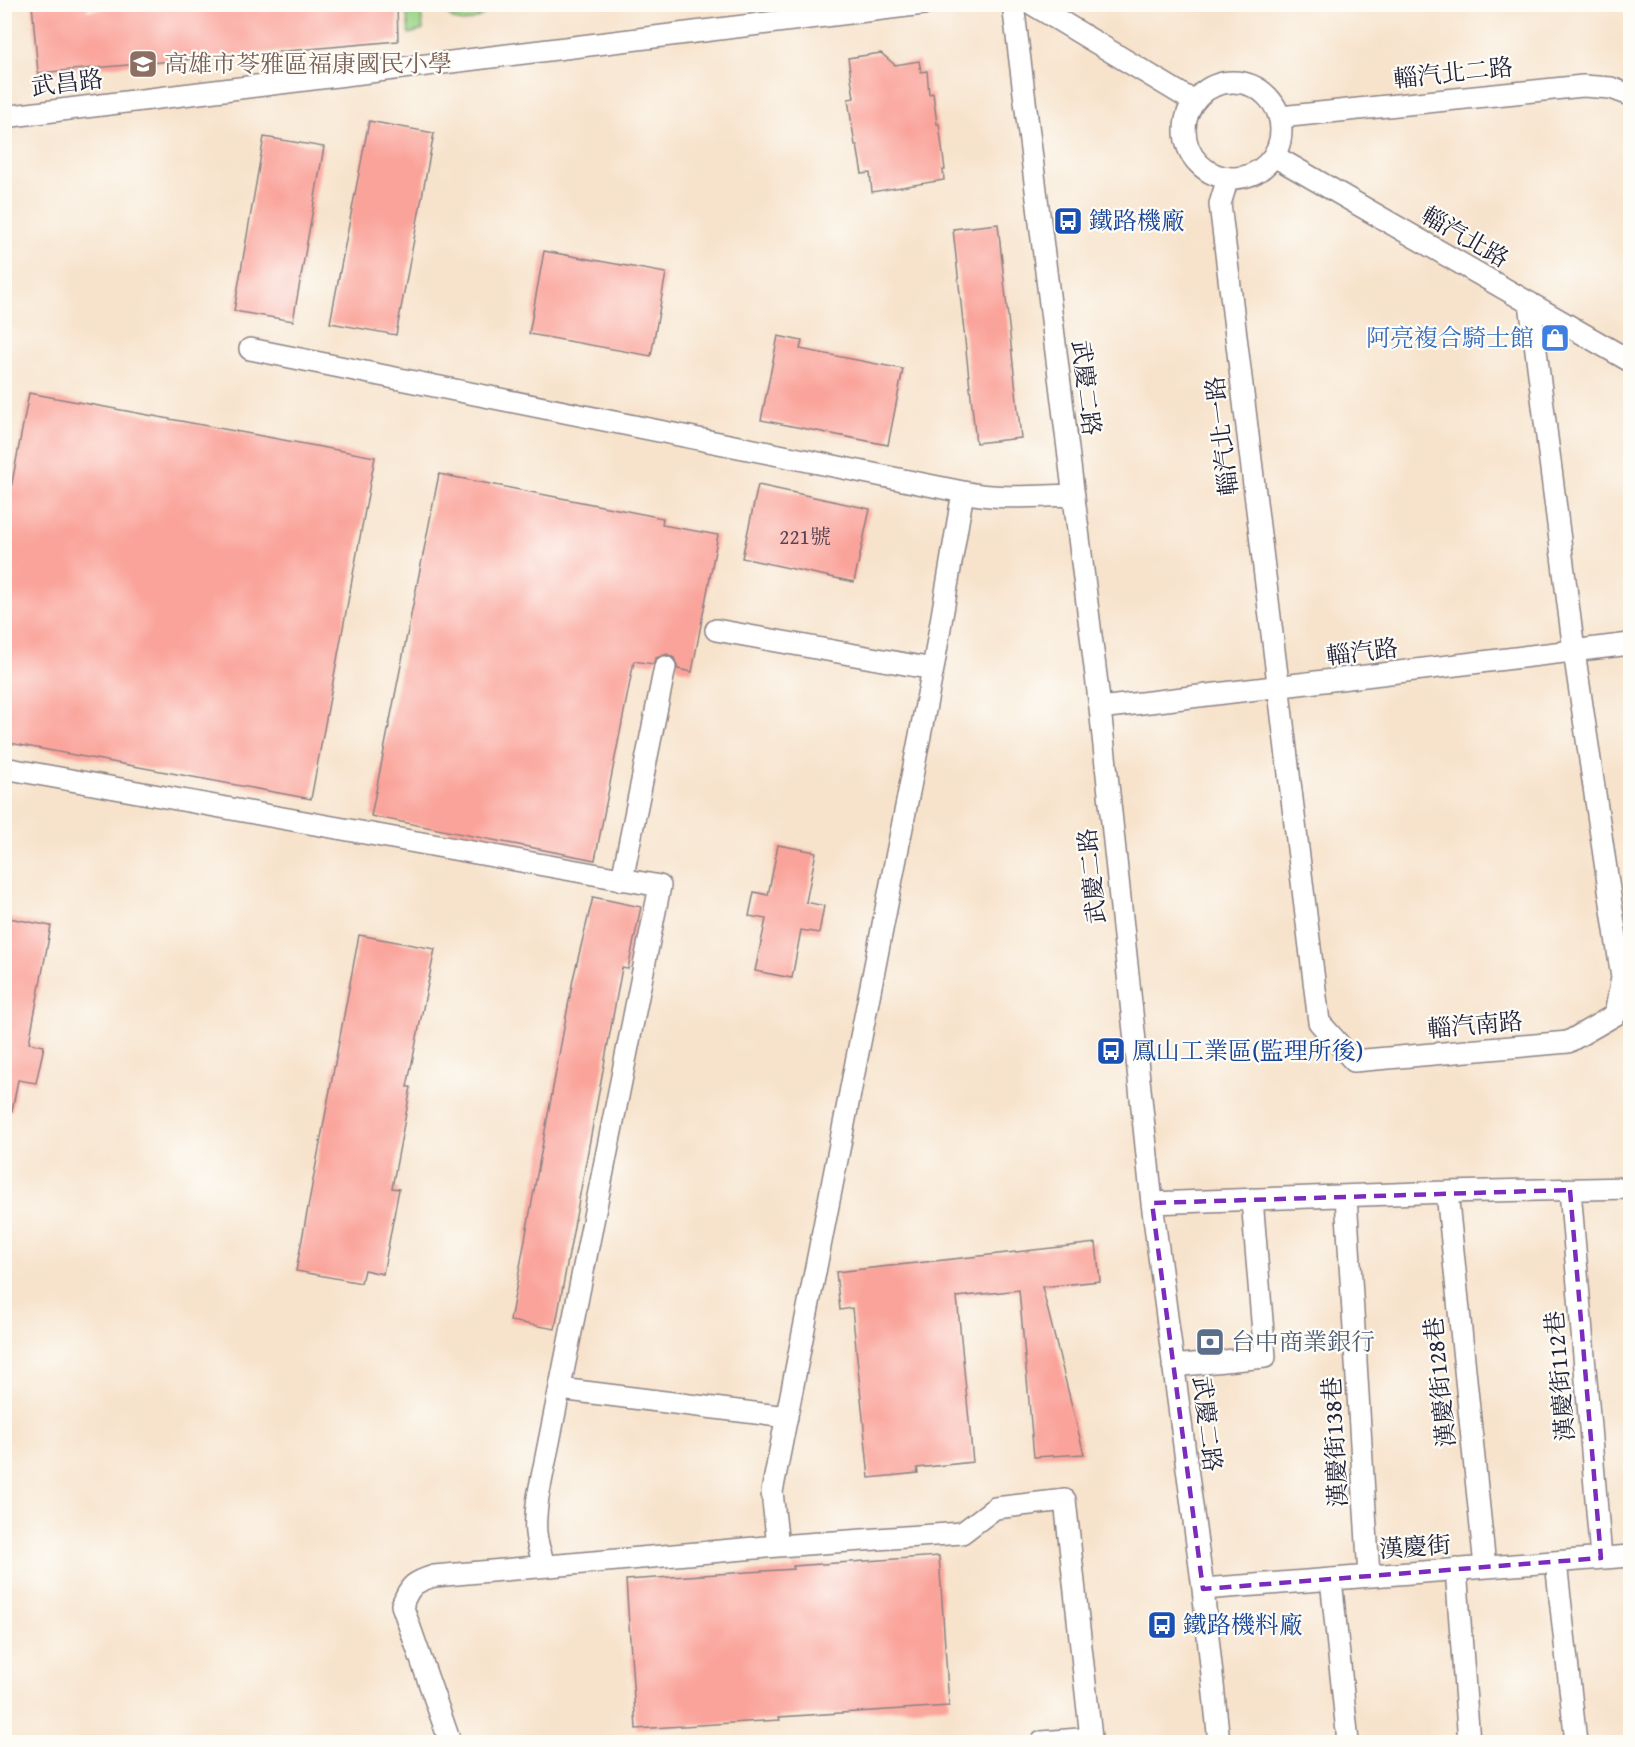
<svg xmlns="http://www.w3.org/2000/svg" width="1635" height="1747" font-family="'Gentium Book Plus','Noto Serif TC',serif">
<rect width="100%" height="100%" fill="#fdfcf7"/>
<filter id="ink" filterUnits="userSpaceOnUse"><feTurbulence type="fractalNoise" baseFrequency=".0167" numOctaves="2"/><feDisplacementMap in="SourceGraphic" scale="12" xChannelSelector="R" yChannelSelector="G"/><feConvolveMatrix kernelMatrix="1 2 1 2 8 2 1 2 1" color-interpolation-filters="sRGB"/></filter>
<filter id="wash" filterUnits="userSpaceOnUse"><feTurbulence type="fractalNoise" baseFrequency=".008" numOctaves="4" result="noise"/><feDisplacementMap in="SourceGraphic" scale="24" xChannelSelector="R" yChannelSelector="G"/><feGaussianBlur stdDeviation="1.35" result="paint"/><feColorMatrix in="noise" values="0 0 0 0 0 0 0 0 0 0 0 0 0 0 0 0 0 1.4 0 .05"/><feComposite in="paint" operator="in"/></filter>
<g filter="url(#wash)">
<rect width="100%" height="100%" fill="#f7e3cc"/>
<!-- green -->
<path fill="#9dd588" stroke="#607c62" stroke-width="1.5" d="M406,5H420L423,30L409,34Z
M436,5H494C485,15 469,26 455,20C449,17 442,9 436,5Z"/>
<g id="blocks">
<!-- building -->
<path fill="#faa39a" d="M32,4H87V11L136,4H397L398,41L38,73Z
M881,53L895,65L919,61L921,72L927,71L929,94L933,93L937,124H939L945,170H943L944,180L872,192L870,173L862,174L857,145H855L848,99L854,98L848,58Z
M369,121L434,133L396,335L330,323Z
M264,137L324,147L293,321L234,311Z
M998,224L1021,438L976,443L953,229Z
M544,251L666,273L651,356L529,334Z
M778,336L802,341L800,349L903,369L888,445L761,420Z
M29,393L375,457L311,799L4,742V525Z
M439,474L663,518L662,525L718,535L692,672L678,669L674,658L667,654L656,658L653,664L634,661L595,860L371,816Z
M758,485L870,509L854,582L742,558Z
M778,845L816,852L806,902L824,906L819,933L801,930L792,978L755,971L766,919L749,916L754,892L768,895Z
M593,897L641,907L628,969L622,968L555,1329L510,1321L573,979Z
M9,918L51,926L29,1043L44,1046L36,1083L18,1080L12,1111H4V939Z
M359,935L435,949L407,1087H411L392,1188L399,1189L383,1274L364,1270L361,1283L296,1271Z
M1096,1243L1100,1281L1042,1287L1084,1454L1034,1457L1019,1290L957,1297L973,1462L917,1468L918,1473L869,1478L852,1308L840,1310L836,1272Z
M939,1556L949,1706L779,1717L780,1720L636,1729L626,1580L794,1569L793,1566Z"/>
</g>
</g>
<g filter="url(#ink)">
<use href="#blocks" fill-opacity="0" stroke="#8c8284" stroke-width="1.5"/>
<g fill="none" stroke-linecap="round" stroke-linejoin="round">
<!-- minor casing -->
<g stroke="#8c8284" stroke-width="24">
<path id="minor" d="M1013,4L1100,708L1152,1203L1203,1589L1219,1742
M1032,4L1193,101
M1185 130a48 48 0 1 1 96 0a48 48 0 1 1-96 0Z
M4,117L923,4
M1280,117L1583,86L1611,88L1630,95
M1274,156L1630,361
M1228,178L1220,204L1319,1022L1354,1061L1568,1042L1615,1015L1622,978L1574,651L1530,303
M250,349L963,492L933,669L772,1492L778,1546
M963,492C999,500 1037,496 1074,495
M716,630L933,669
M1100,708L1630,644
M4,768L660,886L538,1497C534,1526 534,1538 545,1566
M622,880L665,667
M1570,1190L1601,1558
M1447,1192L1485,1567
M1346,1197L1369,1576
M1152,1203L1447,1192L1630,1188
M1173,1366L1265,1357L1252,1199
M560,1389L787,1417
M1556,1562L1576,1742
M1456,1569L1469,1742
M1331,1579L1348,1742
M1203,1589L1630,1556
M450,1742L402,1605C410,1585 414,1582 434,1576L778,1546L962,1533L995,1508L1065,1500L1091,1738L1042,1742"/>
</g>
<!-- minor -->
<use href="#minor" stroke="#fff" stroke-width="21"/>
</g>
</g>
<!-- marked area -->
<path fill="none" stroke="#7b2cbf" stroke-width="4.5" stroke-dasharray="12 8" stroke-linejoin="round" d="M1570,1190L1601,1558L1203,1589L1152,1203Z"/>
<!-- icons -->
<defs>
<g id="school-square" transform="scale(1.5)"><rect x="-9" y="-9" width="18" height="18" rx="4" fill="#8d6e63" stroke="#fdfcf7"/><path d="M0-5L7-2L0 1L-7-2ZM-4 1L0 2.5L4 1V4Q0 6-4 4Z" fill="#fff"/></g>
<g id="bus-square" transform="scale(1.5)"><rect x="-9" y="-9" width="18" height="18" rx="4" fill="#1a4fb4" stroke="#fdfcf7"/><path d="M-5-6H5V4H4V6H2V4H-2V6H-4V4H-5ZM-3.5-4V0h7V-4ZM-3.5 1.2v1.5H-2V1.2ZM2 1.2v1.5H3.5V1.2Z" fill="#fff"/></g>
<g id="shop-square" transform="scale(1.5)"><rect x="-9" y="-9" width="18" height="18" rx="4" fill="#3f7fe0" stroke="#fdfcf7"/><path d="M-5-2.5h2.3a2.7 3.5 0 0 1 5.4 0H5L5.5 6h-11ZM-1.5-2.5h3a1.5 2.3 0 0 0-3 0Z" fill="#fff"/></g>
<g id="bank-square" transform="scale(1.5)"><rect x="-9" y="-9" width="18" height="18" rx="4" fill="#5c6f8a" stroke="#fdfcf7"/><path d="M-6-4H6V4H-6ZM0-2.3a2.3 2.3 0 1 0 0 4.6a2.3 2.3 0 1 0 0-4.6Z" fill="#fff"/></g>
</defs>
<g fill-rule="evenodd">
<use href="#school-square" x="143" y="64"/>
<use href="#bus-square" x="1068" y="221"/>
<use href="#shop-square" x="1555" y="338"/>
<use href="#bus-square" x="1111" y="1051"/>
<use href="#bank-square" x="1210" y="1342"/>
<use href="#bus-square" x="1162" y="1625"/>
</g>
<g text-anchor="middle" stroke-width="4.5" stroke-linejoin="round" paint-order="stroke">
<!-- number labels -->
<g font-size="21" fill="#584253">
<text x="805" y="544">221號</text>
</g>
<!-- education labels -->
<g font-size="24" fill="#785e54" stroke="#fdfcf7" text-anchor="start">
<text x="164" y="72">高雄市苓雅區福康國民小學</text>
</g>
<!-- street labels -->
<g font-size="24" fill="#22223b" stroke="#fdfcf7">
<text transform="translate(1453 73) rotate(-6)" y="8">輜汽北二路</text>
<text transform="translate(67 83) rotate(-7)" y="8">武昌路</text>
<text transform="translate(1465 237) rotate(30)" y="8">輜汽北路</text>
<text transform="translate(1086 388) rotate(83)" y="8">武慶二路</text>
<text transform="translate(1222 436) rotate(-97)" y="8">輜汽北一路</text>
<text transform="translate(1362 652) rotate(-7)" y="8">輜汽路</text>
<text transform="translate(1092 876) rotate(-96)" y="8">武慶二路</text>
<text transform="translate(1475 1025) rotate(-5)" y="8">輜汽南路</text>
<text transform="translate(1560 1376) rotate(-95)" y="8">漢慶街112巷</text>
<text transform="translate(1440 1382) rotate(-96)" y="8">漢慶街128巷</text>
<text transform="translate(1207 1424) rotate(83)" y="8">武慶二路</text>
<text transform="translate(1335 1442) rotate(-93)" y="8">漢慶街138巷</text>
<text transform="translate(1415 1547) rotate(-4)" y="8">漢慶街</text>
</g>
<!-- transit labels -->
<g font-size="24" fill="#164399" stroke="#fdfcf7" text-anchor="start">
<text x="1089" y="229">鐵路機廠</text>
<text x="1132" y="1059">鳳山工業區(監理所後)</text>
<text x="1183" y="1633">鐵路機料廠</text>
</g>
<!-- shop labels -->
<g font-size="24" fill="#366cbe" stroke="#fdfcf7" text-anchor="end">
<text x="1534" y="346">阿亮複合騎士館</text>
</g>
<!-- service labels -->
<g font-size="24" fill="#4e5e75" stroke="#fdfcf7" text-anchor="start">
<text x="1231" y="1350">台中商業銀行</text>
</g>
</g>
<!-- margin -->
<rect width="1635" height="1747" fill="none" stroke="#fdfcf7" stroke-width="24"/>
</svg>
